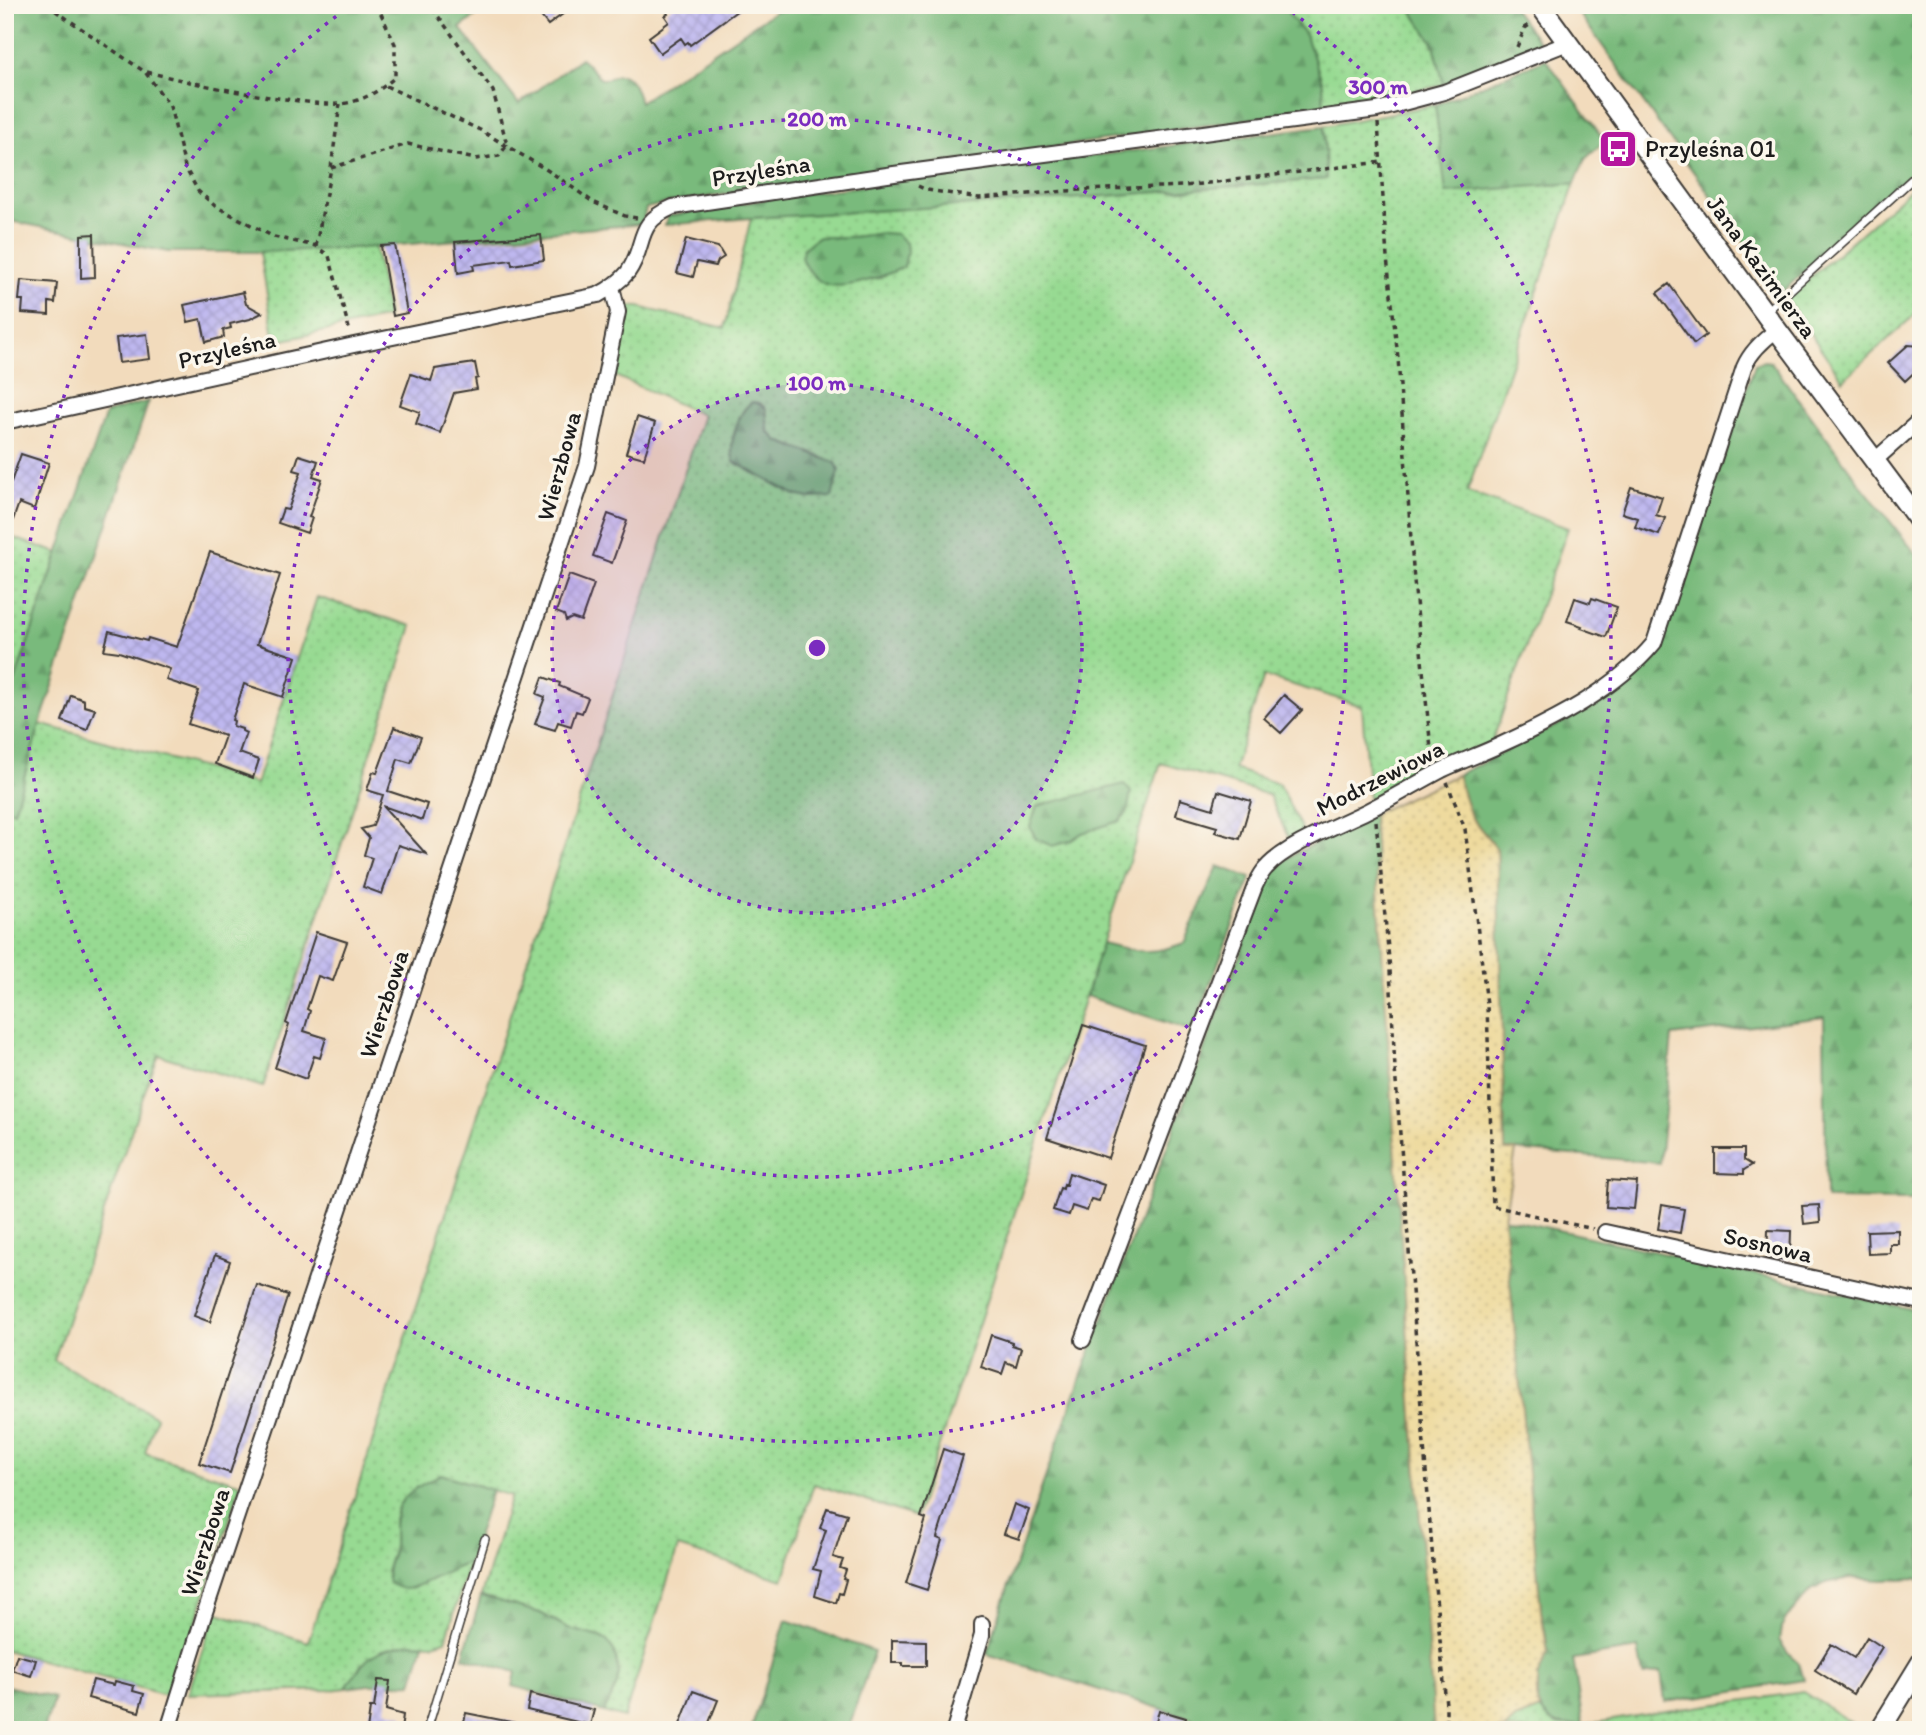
<svg xmlns="http://www.w3.org/2000/svg" width="1926" height="1735" font-family="Itim,sans-serif">
<defs>
<pattern id="grass-dots" width="8" height="8" patternUnits="userSpaceOnUse" patternTransform="scale(1.75)"><rect width="8" height="8" fill="#97da92"/><path d="M2 2h.1M6 6h.1" fill="none" stroke="#82ba7d" stroke-width="1.8" stroke-linecap="round"/></pattern>
<pattern id="forest-firs" width="22" height="20" patternUnits="userSpaceOnUse" patternTransform="scale(1.75)"><rect width="22" height="20" fill="#79ba7c"/><path d="M5 1l3.5 6h-7zM16 11l3.5 6h-7z" fill="#689f6b"/></pattern>
<pattern id="sand-dots" width="8" height="8" patternUnits="userSpaceOnUse" patternTransform="scale(1.75)"><rect width="8" height="8" fill="#eeda9e"/><path d="M2 2h.1M6 6h.1" fill="none" stroke="#ccba88" stroke-width="1.8" stroke-linecap="round"/></pattern>
<pattern id="building-cross-hatch" width="8" height="8" patternUnits="userSpaceOnUse" patternTransform="scale(1.75)"><rect width="8" height="8" fill="#beb7ef"/><path d="M0 0l8 8M0 8l8-8" fill="none" stroke="#a39dcc"/></pattern>
</defs>
<rect width="100%" height="100%" fill="#fbf7ec"/>
<filter id="ink" filterUnits="userSpaceOnUse"><feTurbulence type="fractalNoise" baseFrequency=".0143" numOctaves="2"/><feDisplacementMap in="SourceGraphic" scale="14" xChannelSelector="R" yChannelSelector="G"/><feConvolveMatrix kernelMatrix="1 2 1 2 8 2 1 2 1" color-interpolation-filters="sRGB"/></filter>
<filter id="wash" filterUnits="userSpaceOnUse"><feTurbulence type="fractalNoise" baseFrequency=".00686" numOctaves="4" result="noise"/><feDisplacementMap in="SourceGraphic" scale="28" xChannelSelector="R" yChannelSelector="G"/><feGaussianBlur stdDeviation="1.57" result="paint"/><feColorMatrix in="noise" values="0 0 0 0 0 0 0 0 0 0 0 0 0 0 0 0 0 1.4 0 .05"/><feComposite in="paint" operator="in"/></filter>
<g filter="url(#wash)">
<rect width="100%" height="100%" fill="#f2dbbc"/>
<!-- grass -->
<path fill="url(#grass-dots)" stroke="#5a7b57" stroke-width="2" fill-rule="evenodd" d="M1282,5H1408L1434,44L1444,85L1324,108L1323,84L1306,36Z
M1435,105L1447,192L1575,183L1467,492L1568,528L1491,745L1369,799L1362,706L1264,676L1234,769L1279,784L1303,832L1289,839L1269,795L1161,763L916,1517L814,1484L783,1580L678,1547L624,1718L604,1712L617,1684V1661L614,1651L607,1641L600,1637L570,1629L540,1613L481,1596L511,1496L441,1474L404,1498L397,1509L394,1519V1546L386,1572L415,1587L455,1567L469,1563L446,1640L433,1644L411,1643L380,1651L360,1666L346,1688L330,1690L188,1694L215,1612L308,1642L703,415L613,375L628,306L639,307L725,328L751,218L1040,201L1326,179L1324,126ZM883,233L881,278L840,285L823,283L808,271L817,237H852ZM752,402L760,403L766,409L768,431L778,441L822,457L732,444ZM1123,784L1098,827L1082,833L1070,841Z
M1921,180V309L1843,380L1786,299Z
M375,247L388,317L275,342L260,252Z
M5,535L58,553L5,710Z
M317,597L412,626L263,1087L159,1055L148,1082L54,1360L156,1417L145,1453L241,1484L172,1697L5,1650V808L14,811L40,724L215,771L256,784Z
M1804,1692L1862,1730H1504L1515,1719L1540,1709L1546,1716L1561,1725H1583L1667,1711Z"/>
<!-- forest -->
<path fill="url(#forest-firs)" stroke="#4a6b4c" stroke-width="2" d="M5,5H491L460,28L519,104L581,58L601,79C609,80 611,76 618,75C633,74 636,92 640,102L784,5H1282L1306,36L1323,84L1324,108L672,202L646,208L642,224L375,247L260,252H168L5,220Z
M1408,5H1511L1541,45L1496,67L1444,85L1434,44Z
M1573,5H1921V164L1781,293Z
M1546,59L1605,141L1585,159L1575,183L1446,193L1435,105Z
M1324,126L1326,179L1040,201L751,218L665,225L668,216L786,196Z
M883,233L896,234L906,243L907,252L904,267C885,276 843,292 823,283C813,278 806,267 801,258L803,249L817,237H852Z
M1764,361L1771,362L1861,485L1921,560V1197L1911,1200L1826,1199L1824,1017L1672,1036L1660,1163L1516,1150L1505,1151L1497,849L1471,817L1457,775L1570,719L1655,661L1755,364Z
M149,401L40,724L14,811L5,808V710L106,413Z
M752,402L760,404L766,409L768,431L778,441L836,463L839,470L832,497L809,498L795,495L734,462C728,446 737,412 752,402Z
M1124,784L1131,792L1127,813L1119,821L1082,833L1070,841L1052,846L1036,839L1030,827L1037,806Z
M1373,814L1434,1730H1190L1192,1718L1093,1688L987,1654C1070,1386 1177,1128 1273,865Z
M1218,866L1251,878L1192,1031L1086,996L1102,943C1138,951 1149,956 1184,943Z
M1504,1218L1921,1311V1582L1916,1578L1882,1580L1849,1578L1826,1583L1811,1590L1787,1618L1781,1628L1779,1640L1787,1652L1799,1663L1804,1680L1665,1702L1661,1672L1643,1675L1638,1649L1573,1659L1583,1725C1574,1725 1563,1727 1555,1723C1538,1715 1533,1692 1538,1675C1540,1666 1547,1658 1547,1649C1547,1636 1543,1623 1541,1611Z
M441,1474L492,1490L469,1563C452,1568 418,1589 405,1589C398,1589 394,1586 389,1583C384,1565 392,1562 394,1546C395,1537 393,1527 395,1518C399,1493 421,1485 441,1474Z
M481,1596L540,1613L570,1629L600,1637L607,1641L614,1651L619,1673L617,1684L604,1712L513,1686L516,1672L463,1657Z
M786,1620L874,1651L848,1730H751Z
M411,1643L424,1644L412,1683L368,1685L346,1688C366,1655 374,1650 411,1643Z
M7,1686L54,1698L44,1730H5V1691Z"/>
<!-- sand -->
<path fill="url(#sand-dots)" stroke="#857b5d" stroke-width="2" d="M1457,775L1471,817L1497,849L1505,1150H1516L1504,1218L1541,1611L1548,1652L1537,1677V1698L1540,1709L1515,1719L1504,1730H1434L1373,814Z"/>
<g id="blocks">
<!-- building -->
<path fill="url(#building-cross-hatch)" d="M532,5H575L548,25Z
M675,5H745L690,45L688,42L685,44L681,38L660,53L649,37L669,22L665,16L668,14L666,11Z
M94,234L95,277L81,278V235Z
M541,235L544,260L512,265L511,260L473,265L474,270L458,273L455,242Z
M686,239L718,247L724,257L718,261L716,266L697,262L693,277L677,273Z
M395,245L407,313L393,316L381,246Z
M21,280L57,283L55,303L49,302V315L22,313L23,300H19Z
M1669,284L1706,335L1694,344L1657,293Z
M243,292L246,304L262,313L250,319L230,324L231,328L223,330L224,337L206,342L201,319L188,322L184,305Z
M147,334L150,359L119,363L116,338Z
M1908,345L1920,346L1921,366L1905,381L1888,363Z
M475,363L478,378L475,379L477,389L454,393L440,433L416,424L420,412L400,405L411,374L431,381L435,369Z
M637,417L655,423L644,458L626,453Z
M21,454L49,463L34,509L19,503L7,537L5,536V499Z
M299,455L318,461L313,476L322,479L309,517L312,518L307,533L278,523L283,509L288,510L301,472L294,470Z
M1631,487L1662,497L1656,515L1665,518L1659,535L1635,527L1638,518L1622,513Z
M608,514L627,521L612,563L593,556Z
M210,552L280,575L257,644L296,657L283,697L244,684L232,720L234,721L233,726L242,729V731L246,733L239,753L259,760L253,778L215,764L225,736L188,724L199,691L166,680L170,669L119,652L104,650L109,631L147,641L148,638L177,647Z
M569,575L594,584L581,621L572,618L566,621L564,615L556,612Z
M1575,598L1590,603L1592,598L1617,607L1606,637L1581,628L1582,626L1567,621Z
M543,677L560,683L559,686L588,698L582,713L576,711L571,726L558,722L555,730L535,724L545,697L537,694Z
M71,695L84,700V706L95,709L87,730L62,721Z
M1284,695L1302,710L1281,733L1264,718Z
M394,727L421,737L411,763L398,759L388,791L427,804L422,820L383,806L426,854L398,845L382,894L363,887L372,858L364,855L369,838L361,829L373,826L383,795L367,790L373,772L377,773Z
M1218,791L1251,801L1240,839L1215,832L1217,827L1176,815L1180,799L1213,809Z
M316,932L347,942L333,981L318,976L307,1009L310,1011L304,1031L326,1038L320,1058L314,1056L306,1079L275,1068L289,1025L286,1023Z
M1083,1025L1145,1045L1108,1158L1047,1138Z
M1715,1149H1744V1160L1752,1165L1744,1170V1174L1715,1173Z
M1069,1173L1104,1185L1099,1201L1091,1199L1087,1211L1072,1206L1069,1215L1053,1210L1060,1188L1063,1189L1064,1184L1066,1185Z
M1608,1180L1637,1182L1634,1209L1606,1207Z
M1662,1205L1684,1209L1680,1233L1658,1229Z
M1819,1205L1820,1222L1804,1224L1802,1206Z
M1768,1230L1791,1231L1790,1260L1767,1258Z
M1898,1230V1244H1890V1253L1868,1254L1867,1231Z
M215,1255L230,1261L210,1322L194,1316Z
M257,1285L288,1295L230,1473L199,1463Z
M991,1335L1012,1342V1345L1021,1348L1016,1366L1006,1362L1002,1374L981,1367Z
M943,1449L963,1456L937,1538L942,1540L927,1590L906,1583L926,1519L921,1517Z
M1014,1504L1029,1510L1019,1539L1004,1534Z
M827,1508L847,1514L833,1557L843,1560L840,1568L846,1570L843,1579L846,1580L842,1594L839,1593L836,1603L815,1596L821,1571L813,1569L826,1530L820,1528Z
M1867,1637L1882,1647L1853,1694L1815,1670L1831,1644L1854,1658Z
M892,1640L926,1641V1666H903V1663H892Z
M17,1655L36,1660L31,1676L12,1670Z
M93,1680L114,1685L115,1681L134,1686L133,1691L144,1694L139,1712L88,1698Z
M378,1680L390,1681L386,1710L403,1715L401,1730H367L370,1708H374Z
M693,1691L718,1700L706,1730H687L679,1727Z
M530,1694L594,1710L590,1725L527,1710Z
M1159,1710L1186,1718L1183,1730H1167L1155,1725Z
M466,1713L516,1723L515,1730H462Z"/>
</g>
</g>
<g filter="url(#ink)">
<use href="#blocks" fill-opacity="0" stroke="#3c3934" stroke-width="2"/>
<g fill="none" stroke-linecap="round" stroke-linejoin="round">
<!-- service casing -->
<g stroke="#3c3934" stroke-width="10">
<path id="service" d="M1766,312L1921,171
M427,1730L485,1539"/>
</g>
<!-- minor casing -->
<g stroke="#3c3934" stroke-width="18">
<path id="minor" d="M5,422L354,345L598,295C609,289 620,282 628,272C648,243 633,224 673,207L894,174L1377,110L1444,92L1568,43
M1874,461L1921,419
M1605,1232L1921,1302
M1083,1340L1255,886C1258,880 1261,873 1266,868C1286,845 1339,825 1367,811C1393,798 1417,783 1442,770C1461,761 1481,754 1500,745C1555,720 1615,690 1654,643L1744,367C1751,351 1763,340 1777,330
M168,1730L204,1615L587,466L618,312L612,287
M954,1730L982,1635V1624"/>
</g>
<!-- secondary casing -->
<g stroke="#3c3934" stroke-width="23">
<path id="secondary" d="M1540,5L1777,330L1921,523
M1880,1730L1921,1663"/>
</g>
<!-- path -->
<path stroke="#3c3934" stroke-width="3.5" stroke-dasharray="5 5" stroke-linecap="butt" d="M47,5L145,72L170,106L185,167L198,191L215,206L274,237L316,246L329,256L350,332
M1517,47L1525,28L1531,24
M147,72C193,83 237,93 285,99C302,101 321,105 338,104C360,103 380,91 395,77V44L377,5
M386,86L480,130L552,173L593,202L625,216L637,218
M1378,123L1387,258L1398,358L1414,581L1431,749L1435,756
M331,168L408,144L475,159L499,156L507,145L493,91L430,5
M918,186L927,190L979,198L1080,190L1184,186L1382,162
M316,246L331,168L340,104
M1447,782L1465,829L1487,1004L1493,1206L1593,1229
M1376,821L1390,970L1395,1069L1434,1575L1446,1705V1730
M1910,1730L1921,1711"/>
<!-- service -->
<use href="#service" stroke="#fff" stroke-width="7"/>
<!-- minor -->
<use href="#minor" stroke="#fff" stroke-width="14"/>
<!-- secondary -->
<use href="#secondary" stroke="#fff" stroke-width="19"/>
</g>
</g>
<!-- distance rings -->
<circle cx="817" cy="648" r="265" fill="#7b2cbf" fill-opacity=".12"/>
<g fill="none" stroke="#7b2cbf" stroke-width="3.5" stroke-dasharray="3.5 7">
<circle cx="817" cy="648" r="265"/>
<circle cx="817" cy="648" r="529"/>
<path d="M1284 6A794 794 0 1 1 350 6"/>
</g>
<!-- icons -->
<defs>
<g id="bus-square" transform="scale(2.0125)"><rect x="-9" y="-9" width="18" height="18" rx="4" fill="#b5179e" stroke="#fbf7ec"/><path d="M-5-6H5V4H4V6H2V4H-2V6H-4V4H-5ZM-3.5-4V0h7V-4ZM-3.5 1.2v1.5H-2V1.2ZM2 1.2v1.5H3.5V1.2Z" fill="#fff"/></g>
</defs>
<g fill-rule="evenodd">
<use href="#bus-square" x="1618" y="149"/>
</g>
<g text-anchor="middle" stroke-width="7" stroke-linejoin="round" paint-order="stroke">
<!-- poi labels -->
<g font-size="24" fill="#1c1c1c" stroke="#fbf7ec" text-anchor="start">
<text x="1645" y="157">Przyleśna 01</text>
</g>
<!-- street labels -->
<g font-size="24" fill="#1c1c1c" stroke="#fbf7ec">
<text transform="translate(761 171) rotate(-9)" y="8">Przyleśna</text>
<text transform="translate(1762 267) rotate(54)" y="8">Jana Kazimierza</text>
<text transform="translate(227 350) rotate(-13)" y="8">Przyleśna</text>
<text transform="translate(559 466) rotate(-75)" y="8">Wierzbowa</text>
<text transform="translate(1380 778) rotate(-27)" y="8">Modrzewiowa</text>
<text transform="translate(384 1004) rotate(-72)" y="8">Wierzbowa</text>
<text transform="translate(1768 1245) rotate(13)" y="8">Sosnowa</text>
<text transform="translate(205 1542) rotate(-72)" y="8">Wierzbowa</text>
</g>
</g>
<circle cx="817" cy="648" r="10" fill="#7b2cbf" stroke="#fbf7ec" stroke-width="3.5"/>
<g font-size="21" text-anchor="middle" font-weight="bold" fill="#7b2cbf" stroke="#fbf7ec" stroke-width="7" stroke-linejoin="round" paint-order="stroke">
<text x="1378" y="94">300 m</text>
<text x="817" y="126">200 m</text>
<text x="817" y="390">100 m</text>
</g>
<!-- margin -->
<rect width="1926" height="1735" fill="none" stroke="#fbf7ec" stroke-width="28"/>
</svg>
